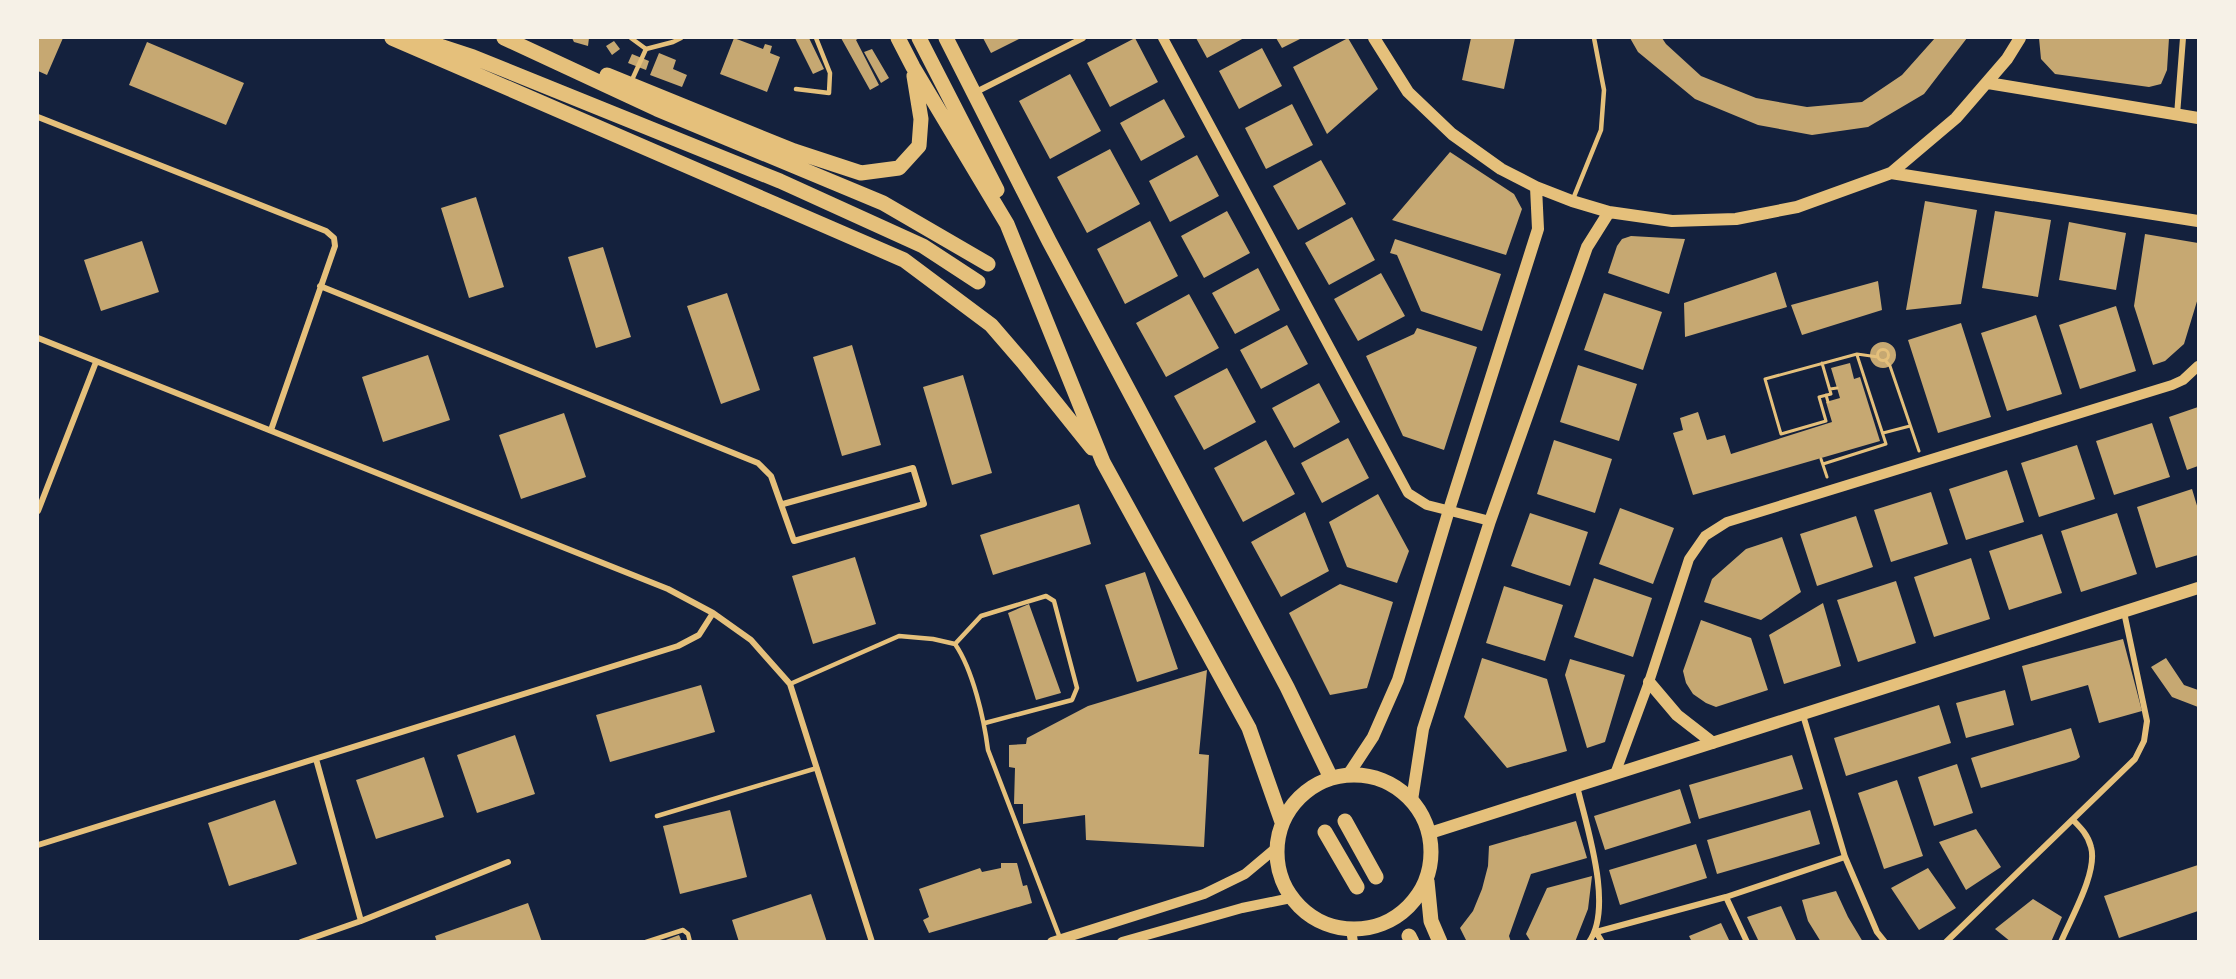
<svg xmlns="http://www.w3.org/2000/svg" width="2236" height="979" font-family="'Playfair Display',serif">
<rect width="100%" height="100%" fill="#14213d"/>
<!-- building -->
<path fill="#c6a872" d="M38,38H63L47,75L38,71Z
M572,38H589L588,46L574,42Z
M734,38L763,49L765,44L772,46L770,53L780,57L767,92L720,74Z
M795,38H809L824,69L813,74Z
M841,38H859L856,40L879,85L870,90Z
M983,38H1021L991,53Z
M1135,38L1158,82L1110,107L1087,63Z
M1196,38H1244L1207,58Z
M1276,38H1302L1282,48Z
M1348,38L1378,89L1327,134L1293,67Z
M1471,38H1515L1504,89L1462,80Z
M1630,38H1662L1666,44L1701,76L1756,98L1807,107L1862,102L1902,75L1935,38H1967L1924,94L1868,127L1812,135L1758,125L1695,99L1638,52Z
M2039,38H2169L2167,70L2161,84L2149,87L2055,74L2041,59Z
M614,41L620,49L612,55L606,46Z
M147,42L244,83L226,125L129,85Z
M1262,48L1282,86L1239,109L1219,71Z
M872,49L889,78L881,83L864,52Z
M659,53L676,60L673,69L687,75L682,87L650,75Z
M632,54L649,61L646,70L628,63Z
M1070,74L1101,131L1050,159L1019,101Z
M1164,99L1185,137L1141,161L1120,123Z
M1292,104L1313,145L1266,169L1245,128Z
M1110,149L1140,204L1087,233L1057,177Z
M1450,152L1514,194L1522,209L1506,255L1392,220Z
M1197,155L1219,196L1170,222L1149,181Z
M1321,160L1346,204L1298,230L1273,186Z
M476,197L504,287L469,298L441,208Z
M1925,201L1977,210L1961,304L1906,310Z
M1227,211L1250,253L1204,278L1181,236Z
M1995,211L2051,220L2038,297L1982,288Z
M1352,217L1375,260L1329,285L1305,243Z
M1150,221L1178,276L1125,304L1097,249Z
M2069,222L2126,233L2116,290L2059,280Z
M2145,234L2198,243V298L2184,344L2165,361L2153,365L2134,306Z
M1631,236L1685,239L1669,294L1608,273L1617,246L1622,239Z
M1395,239L1501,274L1482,331L1421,311L1397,255L1390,253Z
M142,241L159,292L101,311L84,260Z
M603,247L631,337L596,348L568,257Z
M1258,268L1280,310L1235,334L1212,293Z
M1776,272L1787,307L1685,337L1684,303Z
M1381,273L1405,316L1358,341L1334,299Z
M1878,281L1882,310L1802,335L1791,305Z
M727,293L760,390L721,404L687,306Z
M1604,293L1662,312L1643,370L1584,350Z
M1189,294L1219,348L1166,377L1136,323Z
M2116,306L2136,371L2080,389L2059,325Z
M2036,315L2062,394L2007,411L1981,333Z
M1961,323L1991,417L1938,433L1908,340Z
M1287,325L1308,364L1261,389L1240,350Z
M1417,328L1477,347L1444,450L1403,436L1366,356L1414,334Z
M1870 355a13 13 0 1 1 26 0a13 13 0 1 1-26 0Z
M852,345L881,445L842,456L813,357Z
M428,355L450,420L383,442L362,377Z
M1850,363L1854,379L1860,377L1880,441L1693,495L1673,433L1683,430L1680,418L1698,412L1707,440L1725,435L1731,454L1832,422L1826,402L1840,398L1831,368Z
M1578,365L1637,384L1619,441L1560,422Z
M1227,368L1256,422L1204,450L1174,396Z
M963,375L992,473L952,485L923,387Z
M1319,383L1340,422L1294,448L1272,408Z
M2198,407V466L2187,470L2169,417Z
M564,413L586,477L521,499L499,435Z
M2152,423L2170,477L2114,495L2096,441Z
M1348,438L1369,478L1322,503L1301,463Z
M1266,440L1295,494L1243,522L1214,468Z
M1554,440L1612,459L1595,513L1537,494Z
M2077,445L2095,499L2039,517L2021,463Z
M2007,470L2024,522L1966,540L1949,489Z
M2192,489L2198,509V555L2156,568L2137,507Z
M1931,492L1948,544L1891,562L1874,510Z
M1378,494L1409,551L1397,583L1347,567L1329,522Z
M1079,504L1091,544L993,575L980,535Z
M1620,508L1674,528L1653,584L1599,564Z
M1305,512L1329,571L1281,597L1251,542Z
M1530,513L1588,532L1570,586L1511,566Z
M2117,513L2137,574L2081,592L2061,531Z
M1856,516L1873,567L1817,586L1800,534Z
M2042,534L2062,593L2009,610L1989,551Z
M1782,537L1801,592L1761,620L1704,602L1712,579L1746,549Z
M855,557L876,624L813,644L792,576Z
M1971,558L1990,619L1934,637L1914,577Z
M1145,572L1178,669L1137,682L1105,585Z
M1594,578L1652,598L1633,657L1574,637Z
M1896,581L1916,643L1858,662L1837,600Z
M1340,584L1393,602L1367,688L1330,695L1289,613Z
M1504,586L1563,605L1545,661L1486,643Z
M1823,603L1841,666L1784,684L1769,635Z
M1029,604L1061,693L1036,700L1008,613Z
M1701,620L1751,638L1768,690L1716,707L1706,703L1693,694L1686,683L1683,671Z
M2123,639L2142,711L2099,723L2088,685L2031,701L2022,666Z
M1482,658L1547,679L1567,751L1507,768L1464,717Z
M2166,658L2184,685L2198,690V707L2172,697L2151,667Z
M1570,659L1625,675L1605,742L1587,748L1565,675Z
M1207,670L1199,754L1209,755L1204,847L1086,840L1085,815L1023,824V804H1014L1015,768L1009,767V745L1026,744L1027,738L1088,706Z
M701,685L715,732L610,762L596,715Z
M2005,690L2014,725L1966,738L1956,703Z
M1939,705L1951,743L1846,776L1834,738Z
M2071,728L2080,757L2076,760L1981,788L1971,758Z
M515,735L535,794L477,813L457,755Z
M1792,755L1803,789L1699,819L1689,785Z
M424,757L444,817L376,839L356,780Z
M1957,764L1973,813L1934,826L1918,777Z
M1897,780L1923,856L1884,869L1858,793Z
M1680,789L1691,823L1605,850L1594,816Z
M275,800L297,864L229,886L208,823Z
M730,810L747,877L680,894L663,826Z
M1810,810L1820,844L1717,874L1707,840Z
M1576,821L1587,858L1531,874L1509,936L1511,942H1467L1460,928L1473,911L1482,889L1488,866L1489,846Z
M1976,829L2001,867L1966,890L1939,842Z
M1696,844L1707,878L1620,905L1609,870Z
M1001,863H1017L1023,886L1027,885L1032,903L929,933L923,920L929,917L919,889L980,868L982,872L1001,868Z
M2198,865V911L2119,938L2104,896Z
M1928,868L1956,908L1919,930L1891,888Z
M1592,876L1588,909L1575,942H1531L1526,934L1547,888Z
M1836,891L1848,917L1863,942H1821L1808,921L1802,900Z
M811,894L827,942H739L732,920Z
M2033,899L2062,917L2051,942H2011L1995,929Z
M528,903L542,942H437L435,936Z
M1781,906L1797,942H1759L1747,917Z
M1721,923L1730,942H1692L1689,936Z
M679,935L682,942H663V941Z"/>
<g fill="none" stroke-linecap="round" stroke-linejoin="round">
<!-- path -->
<path stroke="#e5c07b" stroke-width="3" d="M1877.5 355a5.5 5.5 0 1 1 11 0a5.5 5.5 0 1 1-11 0Z
M1885,360L1890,366L1919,451
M1822,363L1831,394L1819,397L1826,421L1781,434L1765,379L1857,354L1878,357
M1830,389L1837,388
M1826,395L1828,402
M1883,433L1910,426
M1821,459L1827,477
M1823,464L1886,444L1857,355"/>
<!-- service -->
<path stroke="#e5c07b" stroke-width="4.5" d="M631,38L646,49L673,42L681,38
M631,82L646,49
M796,89L829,93L830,73L816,38
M1573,199L1601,130L1604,90L1594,38
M955,644L981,616L1046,596L1054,601L1077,688L1072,700L985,723
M790,684L899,636L933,639L955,644C973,670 984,719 988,750L1060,938
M657,816L817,768
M646,942L683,930L688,934L690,942"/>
<!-- minor -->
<path stroke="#e5c07b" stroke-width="6" d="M976,92L1083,38
M2177,115L2183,38
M38,117L326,231L334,238L335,246L271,430
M320,286L758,463L771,476L794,541L924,504L913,468L783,504
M38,338L668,589L713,613L751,640L790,684L872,942
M38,511L96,362
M1803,715L1845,857L1877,932L1885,942
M316,759L361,921
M1577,786C1586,825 1614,907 1589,942
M38,845L678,646L699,635L713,613
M1726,897L1747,942
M301,942L361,921L508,862
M1602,942L1596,932L1726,897L1845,857
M1946,942L2135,759L2144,741L2147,721L2124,612
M2061,942C2071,918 2098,872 2091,847C2088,835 2081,828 2073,820"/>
<!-- tertiary -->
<path stroke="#e5c07b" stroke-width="10" d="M1163,38L1408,493L1427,505L1490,521
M1615,774L1649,682L1689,559L1705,536L1727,522L2172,385L2183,380L2198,366
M1351,930L1353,942
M1052,942L1204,894L1245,874L1276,848
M1122,942L1242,908L1291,898"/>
<!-- secondary -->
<path stroke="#e5c07b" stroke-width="12" d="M1374,38L1408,92L1452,134L1501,169L1536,187L1572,201L1609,212L1672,221L1736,219L1797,207L1891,173L1956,118L2007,59L2020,38
M1988,83L2198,118
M1891,173L2198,221
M1649,682L1677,715L1713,743
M1348,775L1373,737L1398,680L1449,510L1538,229L1536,187
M1412,800L1423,729L1490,521L1587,247L1609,212
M1430,833L2198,588"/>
<!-- primary -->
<path stroke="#e5c07b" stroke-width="15" d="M392,38L904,260L991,325L1023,362L1092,448
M415,38L473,57L780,181L923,246L978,282
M504,38L657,109L883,203L988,264
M898,38L913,67L1007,224L1103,462L1249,728L1282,822
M919,38L997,190
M946,38L1049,241L1287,687L1331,778
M607,75L794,151L861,173L899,168L919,146L921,119L914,76
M1277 852a77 77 0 1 1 154 0a77 77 0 1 1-154 0Z
M1345,821L1376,877
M1325,832L1357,887
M1427,881L1431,921L1440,942
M1409,936L1412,942"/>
</g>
<!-- border -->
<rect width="2236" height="979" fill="none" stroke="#f6f1e7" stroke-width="78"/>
</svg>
